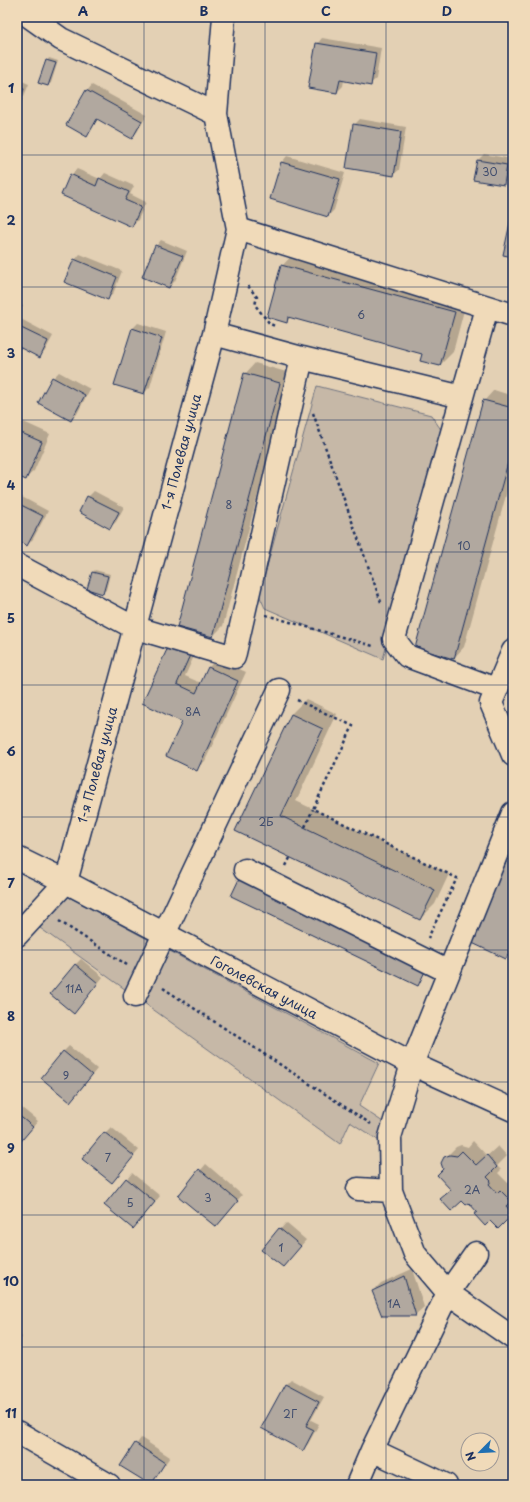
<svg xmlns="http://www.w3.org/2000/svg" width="530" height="1502" font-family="'Playpen Sans',sans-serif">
<rect width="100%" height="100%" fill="#e3d0b4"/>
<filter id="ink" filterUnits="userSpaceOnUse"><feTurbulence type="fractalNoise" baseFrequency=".025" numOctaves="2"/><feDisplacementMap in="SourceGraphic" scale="8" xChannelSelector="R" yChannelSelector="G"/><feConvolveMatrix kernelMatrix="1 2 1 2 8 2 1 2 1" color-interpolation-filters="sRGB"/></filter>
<g filter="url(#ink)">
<!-- green -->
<path fill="#c6b8a7" stroke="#707482" d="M317,386L431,415L444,434L383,659L265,608L259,595Z
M65,895L379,1063L359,1106L389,1126L381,1142L350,1122L340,1144L40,928Z"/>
<!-- shadow -->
<path fill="#0003" d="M322,38L381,48L376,79L370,84L344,80L343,86L337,92L317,44Z
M49,58L58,61L51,83L48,85L47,61Z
M17,79L29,84L17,113Z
M92,85L147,115L137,132L131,138L98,119L87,136V91Z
M360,119L406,127L399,170L393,175L354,125Z
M484,154L512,159L509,179L503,184L475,179L478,160Z
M287,156L345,173L334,210L328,216L271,199L282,162Z
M77,169L100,179L105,173L134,186L130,194L146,202L138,220L132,226L71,175Z
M161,240L187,251L175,281L169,287L156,246Z
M295,252L467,299L453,352L440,365L424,353L291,317L286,322L282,266Z
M80,254L122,271L113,294L107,299L75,260Z
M17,303L23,306L17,317L53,336L45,351L39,357L17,345Z
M138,323L166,332L150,387L144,393L132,329Z
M255,363L290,373L223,626L213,636L245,374Z
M59,372L90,389L77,414L71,420L39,403L53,378Z
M494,390L513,396V470L464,647L454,658L484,401Z
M17,419L50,434L34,471L25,479L17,475Z
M94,491L124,507L116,522L110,527L88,497Z
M22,497L48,511L33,539L27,545L17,539V502Z
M95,570L110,574L106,590L103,592L93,572Z
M199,645L185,676L201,683L209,667L217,659L246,672L205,761L196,769L183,721L143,703Z
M306,699L337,714L296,801L449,874L435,904L420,919L236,831L291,714Z
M513,850V950L506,958Z
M81,959L103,977L79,1007L75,965Z
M17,1020L20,1022L17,1027Z
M69,1046L97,1069L76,1095L63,1052Z
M17,1104L38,1121L17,1146Z
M111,1127L139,1150L117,1176L105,1133Z
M473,1141L487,1156L498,1146L507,1156L497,1166L501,1170L498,1173L508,1183L511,1181L513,1183V1213L498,1228L469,1201L452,1189L444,1170L445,1158L456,1147L461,1145L468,1147Z
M206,1164L242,1195L221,1220L179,1196Z
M132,1173L160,1196L139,1222L127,1179Z
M286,1223L306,1240L283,1266L263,1249Z
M412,1269L424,1307L415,1315L373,1291L381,1283Z
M17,1333L22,1337L17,1346Z
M291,1379L324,1397L311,1420L319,1424L308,1444L303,1450L286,1384Z
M141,1438L170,1457L150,1485L121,1466Z
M288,1480L297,1485H282Z"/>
<!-- building -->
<path fill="#b1a89f" stroke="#1b2f5e" d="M316,43L376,53L371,86L340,80L337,93L308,88Z
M46,60L56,63L48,86L38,83Z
M17,86L24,89L17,106Z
M86,90L142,121L132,139L97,119L87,137L66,125Z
M353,124L401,132L394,176L346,168Z
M477,160L507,165L504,185L473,180Z
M281,162L340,179L328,217L270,199Z
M70,174L96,186L99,178L129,192L125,200L141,207L132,227L61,195Z
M511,218L513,219V257L503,255Z
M155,245L183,256L169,288L142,277Z
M74,259L117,277L108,300L64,282Z
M281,265L455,312L440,366L420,361L422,354L288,317L287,323L267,317Z
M17,326L48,341L40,358L17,346Z
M132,328L162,338L144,394L114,385Z
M244,373L280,383L213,637L177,627Z
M52,377L85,395L71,421L38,403Z
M483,400L513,408V444L454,659L415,648Z
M17,431L42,442L26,480L17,476Z
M87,496L119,512L110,529L79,512Z
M17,503L43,516L27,546L17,540Z
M92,572L108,576L103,594L87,589Z
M170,643L191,653L177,684L196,693L208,667L238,681L197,771L166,756L182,722L142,703Z
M291,714L323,729L281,816L435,890L420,920L235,831Z
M513,848V943L506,959L468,941Z
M241,875L428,965L418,986L231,896Z
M75,964L98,983L74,1014L50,994Z
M63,1051L92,1075L70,1102L41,1078Z
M17,1114L33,1127L17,1146Z
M104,1132L134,1156L112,1183L82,1159Z
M462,1151L476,1165L487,1155L497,1167L487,1177L491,1181L489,1184L497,1193L500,1190L511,1201L506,1206L513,1214L498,1229L490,1221L485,1226L474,1214L477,1212L469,1203L466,1205L462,1201L451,1211L440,1199L451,1190L437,1175L443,1169L441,1163L444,1157L450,1155L457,1156Z
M199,1169L238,1201L216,1227L178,1196Z
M126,1178L155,1202L133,1229L104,1205Z
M279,1228L301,1246L283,1267L261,1250Z
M404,1276L416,1316H382L372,1291Z
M285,1384L319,1402L306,1426L314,1430L303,1451L261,1428Z
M135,1443L165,1463L151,1485L120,1466Z"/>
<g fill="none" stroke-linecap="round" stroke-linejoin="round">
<!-- minor casing -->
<g stroke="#1b2f5e" stroke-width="25">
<path id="minor" d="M30,17L61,39L216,114
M238,229L513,315
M487,308L394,639L407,656L496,689
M302,358L462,397
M17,565L133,627L234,657L302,358L214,334
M513,651L491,703L513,755
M17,858L66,882L412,1064L513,1110
M245,870L449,972
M17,935L66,882L214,334L238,229L216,114L224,17
M135,996L279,690
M358,1189L391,1191
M476,1253L448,1293L513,1338
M17,1432L109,1485
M372,1450L446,1485
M357,1485L372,1450L448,1293L415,1254L391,1191L390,1137L412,1064L513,813"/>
</g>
<!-- path -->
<path stroke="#1b2f5e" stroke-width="2.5" stroke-dasharray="3 3" stroke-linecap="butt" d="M248,286L257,297L255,305L270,324L275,326
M313,413L381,602
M266,615L373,646
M297,700L353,726L313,809L457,878L428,938
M305,827L313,809
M286,866L290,858
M59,921L127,965
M163,988L371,1124"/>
<!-- minor -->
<use href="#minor" stroke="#f0dab9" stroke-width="22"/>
</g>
</g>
<!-- grid -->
<path fill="none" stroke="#1b2f5e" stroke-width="1" stroke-opacity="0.55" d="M144,17V1485M265,17V1485M386,17V1485M17,155H513M17,287H513M17,420H513M17,552H513M17,685H513M17,817H513M17,950H513M17,1082H513M17,1215H513M17,1347H513"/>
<g text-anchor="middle" stroke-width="4" stroke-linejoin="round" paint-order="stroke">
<!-- number labels -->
<g font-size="11" fill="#404d6e">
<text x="490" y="176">30</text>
<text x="361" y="319">6</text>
<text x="229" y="509">8</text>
<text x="464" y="550">10</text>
<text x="193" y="716">8А</text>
<text x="266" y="826">2Б</text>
<text x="74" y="993">11А</text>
<text x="66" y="1080">9</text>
<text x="108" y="1162">7</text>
<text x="472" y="1194">2А</text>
<text x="208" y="1202">3</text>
<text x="130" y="1207">5</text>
<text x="281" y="1252">1</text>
<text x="394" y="1308">1А</text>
<text x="290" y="1418">2Г</text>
</g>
<!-- street labels -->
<g font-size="13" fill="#1b2f5e" stroke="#f0dab9">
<text transform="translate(181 452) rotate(-75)" y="5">1-я Полевая улица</text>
<text transform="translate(97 765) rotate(-75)" y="5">1-я Полевая улица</text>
<text transform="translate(264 987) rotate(28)" y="5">Гоголевская улица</text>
</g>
</g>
<!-- margin -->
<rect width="530" height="1502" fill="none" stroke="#f0dab9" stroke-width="44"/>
<!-- north arrow -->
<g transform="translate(480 1452) rotate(246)"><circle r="19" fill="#f0dab9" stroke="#9b9695"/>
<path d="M0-3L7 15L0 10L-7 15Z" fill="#1f6fb2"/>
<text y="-6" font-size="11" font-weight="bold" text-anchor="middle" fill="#1b2f5e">N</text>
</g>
<rect x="22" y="22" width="486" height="1458" fill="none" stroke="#1b2f5e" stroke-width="1.5"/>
<g font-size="13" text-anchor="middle" font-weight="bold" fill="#1b2f5e">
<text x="83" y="16">A</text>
<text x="204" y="16">B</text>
<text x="326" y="16">C</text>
<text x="447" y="16">D</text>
<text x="11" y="93">1</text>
<text x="11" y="225">2</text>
<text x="11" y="358">3</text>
<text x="11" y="490">4</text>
<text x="11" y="623">5</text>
<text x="11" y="756">6</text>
<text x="11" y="888">7</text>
<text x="11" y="1021">8</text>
<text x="11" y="1153">9</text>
<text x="11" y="1286">10</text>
<text x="11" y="1418">11</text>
</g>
</svg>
